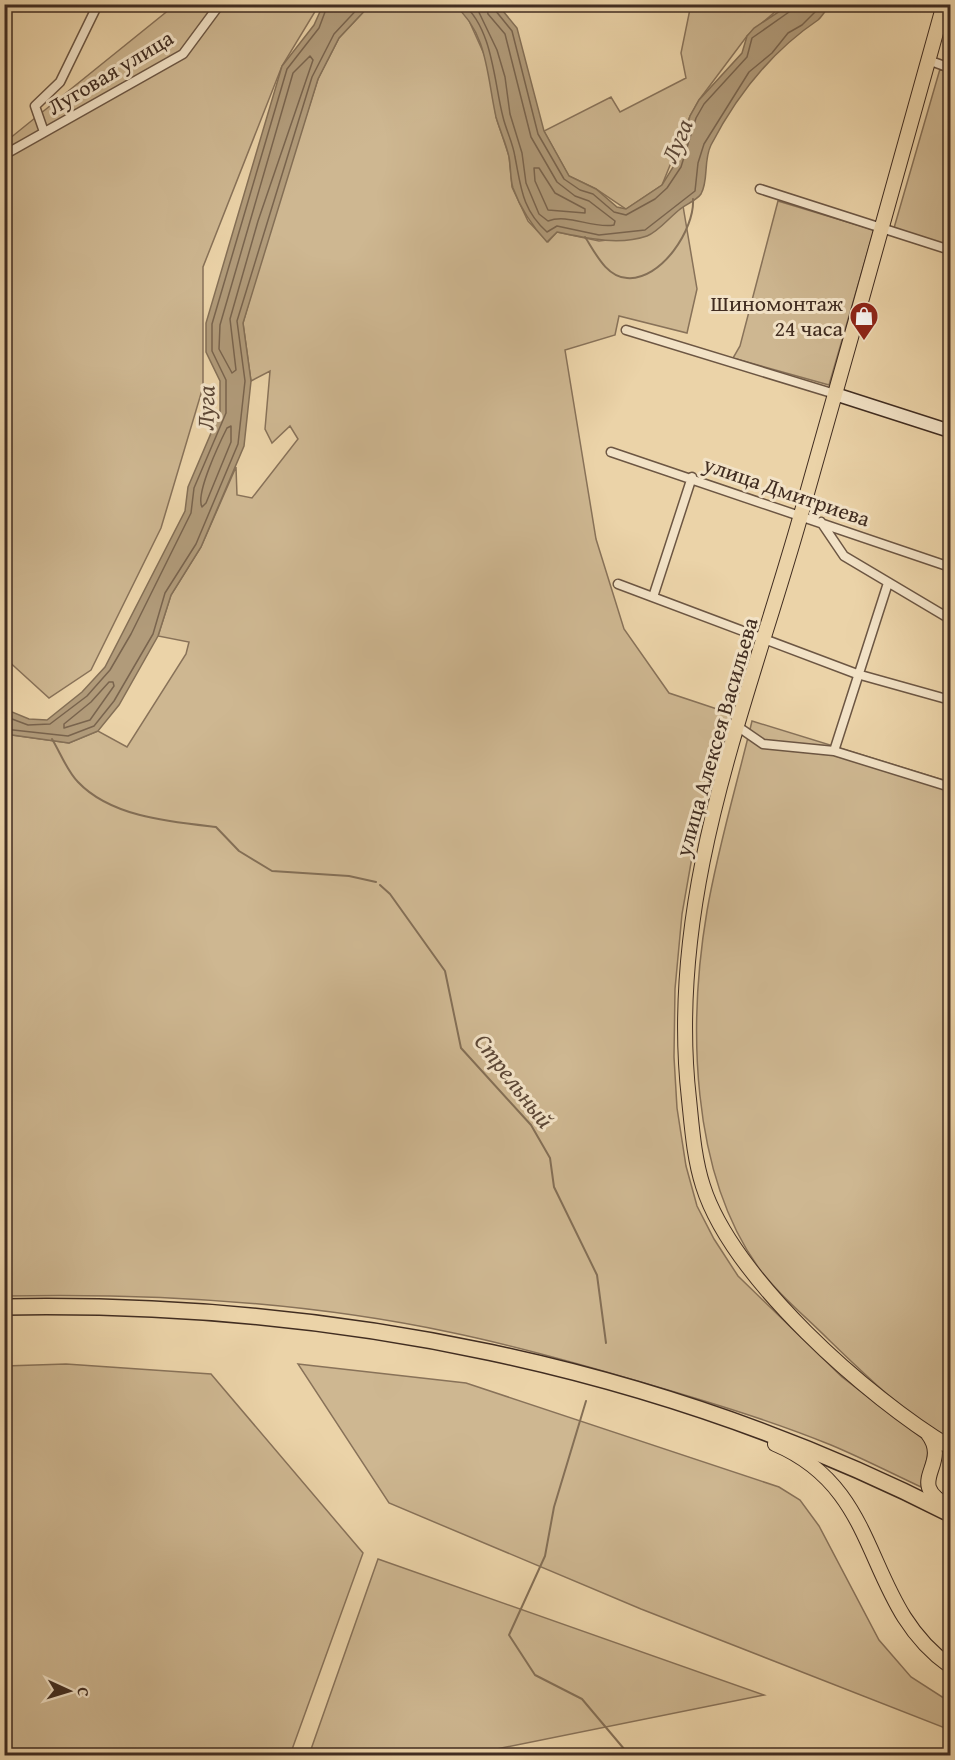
<svg xmlns="http://www.w3.org/2000/svg" width="955" height="1760" font-family="'Gentium Book Plus',serif">
<rect width="100%" height="100%" fill="#ebd3a8"/>
<filter id="stains"><feTurbulence type="fractalNoise" baseFrequency=".00333" numOctaves="4"/><feColorMatrix values="0 0 0 0 .2 0 0 0 0 .09 0 0 0 0 .02 0 0 0 .5 -.17"/></filter>
<radialGradient id="worn" r=".72"><stop offset=".6" stop-color="#630" stop-opacity="0"/><stop offset="1" stop-color="#630" stop-opacity=".3"/></radialGradient>
<!-- green -->
<path fill="#ceb791" stroke="#887259" stroke-width="1.5" d="M175,5H319L282,66L203,267V387L161,528L91,670L49,698L5,658L4,143Z
M370,5H454L466,14L484,54L492,79L496,117L509,156L512,187L528,221L548,242L557,232L599,241L648,235L683,206L697,289L687,333L619,316L615,335L565,350L596,539L624,629L669,693L732,714L695,840L682,914L675,989L674,1057L677,1108L686,1166L697,1206L714,1239L738,1276L842,1377L927,1442C930,1462 922,1468 921,1487C891,1473 862,1458 831,1445C772,1421 712,1403 651,1385C584,1365 517,1346 449,1332C307,1302 149,1293 5,1296V734L69,743L98,731L127,747L186,654L189,642L158,636L171,595L201,547L236,467L237,495L252,498L298,439L290,426L272,443L265,429L270,371L251,381L243,323L271,225L318,79L339,38Z
M698,5H783L747,36L699,100L690,116L662,185L626,209L596,189L569,176L544,131L611,97L620,112L686,78L681,53L690,9Z
M940,69L950,73V247L894,228Z
M778,201L874,230L829,385L733,358L740,346Z
M752,721L950,782V1439C909,1418 861,1371 828,1339C805,1316 777,1293 758,1267C690,1171 688,1023 707,911C718,847 737,784 752,721Z
M66,1364L211,1374L363,1553L290,1755H5V1366Z
M298,1364L466,1383L779,1487L800,1500L819,1526L879,1640L911,1677L950,1702V1730L641,1609L389,1503Z
M378,1559L764,1695L467,1755H309Z"/>
<!-- water -->
<path fill="#b19b7a" stroke="#846f56" stroke-width="1.5" d="M323,5H370L339,38L318,79L243,323L251,381L244,446L201,547L171,595L158,636L119,705L98,731L69,743L5,734V709L29,719L47,720L82,692L105,667L185,511L188,487L220,412V381L206,352V323L282,66L314,25Z
M454,5H498L517,28L544,131L569,176L596,189L617,207L626,209L662,185L675,164L690,116L699,100L742,53L747,36L754,28L789,5H853L843,11L830,7C824,11 822,17 818,20C772,51 737,95 711,145C703,161 709,180 701,194C697,200 685,205 679,210C670,217 658,232 647,236C618,246 586,238 557,232L547,242C532,226 521,210 513,188C510,178 511,167 509,157C506,143 500,131 496,117C487,78 488,32 454,5Z"/>
<g fill="none" stroke-linecap="round" stroke-linejoin="round">
<!-- shore -->
<path stroke="#79644e" stroke-width="1.5" d="M463,4C493,29 494,83 503,117C506,130 513,143 515,157C521,187 522,210 547,232L557,226L599,235L645,230L695,191L698,163L704,144L749,72L772,53L788,33L802,25L823,4
M475,4L497,50L505,77L510,114L522,153L526,183L539,214L548,221C568,213 592,229 614,225L615,221L589,201L575,196L557,182L531,137L505,34L488,14L486,4
M494,4L495,10L512,31L538,134L564,179L580,190L593,194L614,212L626,215L655,199L667,188L681,167L696,118L704,104L747,57L752,38L789,12L792,4
M310,56L313,60L258,221L230,319L236,370L232,373L219,349L220,325L293,73Z
M534,168H539L555,193L585,209V213L548,210L535,181Z
M231,426V442L206,503L202,507C195,494 220,442 227,428Z
M109,682H113L114,686L90,720L64,728V724L91,702Z
M4,716L28,725L50,724L87,696L110,670L131,634L191,513L194,488L226,413V380L212,351V324L287,69L319,28L328,4
M4,729L68,736L94,726L114,701L153,634L165,593L196,544L238,444L245,381L237,321L312,77L334,34L362,4"/>
<!-- stream -->
<path stroke="#846f56" stroke-width="2" d="M585,237C595,252 606,277 627,278C661,281 695,229 693,199
M52,739C60,752 67,771 78,782C111,817 171,822 216,827L239,851L272,871L349,876L376,882
M380,885L390,894L445,971L461,1048L531,1125L550,1158L554,1187L597,1275L606,1343
M586,1401L554,1507L545,1556L509,1635L535,1675L582,1699L630,1756"/>
<!-- street casing -->
<g stroke="#6c5643" stroke-width="11">
<path id="street" d="M928,60L950,68
M44,132L35,106L60,82L98,4
M4,155L183,54L220,4
M760,189L950,250
M626,330L835,394
M611,452L950,567
M821,522L844,556L950,619
M618,584L857,674L950,700
M653,597L692,477
M737,726L763,744L834,751L950,787
M834,751L888,583"/>
</g>
<!-- secondary casing -->
<g stroke="#412d21" stroke-width="15">
<path id="secondary" d="M835,394L950,431"/>
</g>
<!-- primary casing -->
<g stroke="#412d21" stroke-width="16">
<path id="primary" d="M944,4C896,175 849,347 800,518C746,708 666,897 689,1099C692,1128 694,1158 703,1186C732,1278 868,1398 950,1447
M928,1434C952,1466 902,1482 950,1507
M775,1444C886,1491 861,1603 950,1666"/>
</g>
<!-- highway casing -->
<g stroke="#412d21" stroke-width="18">
<path id="highway" d="M4,1307C331,1301 658,1365 950,1514"/>
</g>
<!-- street -->
<use href="#street" stroke="#f2e2c6" stroke-width="8"/>
<!-- secondary -->
<use href="#secondary" stroke="#f2e2c6" stroke-width="12"/>
<!-- primary -->
<use href="#primary" stroke="#ebd3a8" stroke-width="14"/>
<!-- highway -->
<use href="#highway" stroke="#ebd3a8" stroke-width="15"/>
</g>
<!-- icons -->
<defs>
<g id="shop-pin" transform="scale(1.5)"><path d="M0 17L-7.5 6A9.5 9.5 0 1 1 7.5 6Z" fill="#8f2418" stroke="#f2e2c6"/><path d="M-5-2.5h2.3a2.7 3.5 0 0 1 5.4 0H5L5.5 6h-11ZM-1.5-2.5h3a1.5 2.3 0 0 0-3 0Z" fill="#fff"/></g>
</defs>
<g fill-rule="evenodd">
<use href="#shop-pin" x="864" y="316"/>
</g>
<g text-anchor="middle" stroke-width="6" stroke-linejoin="round" paint-order="stroke">
<!-- street labels -->
<g font-size="22" fill="#412d21" stroke="#f2e2c6">
<text transform="translate(110 72) rotate(-31)" y="8">Луговая улица</text>
<text transform="translate(787 491) rotate(19)" y="8">улица Дмитриева</text>
<text transform="translate(716 737) rotate(-74)" y="8">улица Алексея Васильева</text>
</g>
<!-- poi labels -->
<g font-size="22" fill="#412d21" stroke="#f2e2c6" text-anchor="end">
<text x="843" y="311">Шиномонтаж<tspan x="843" dy="25">24 часа</tspan></text>
</g>
<!-- water labels -->
<g font-size="24" font-style="italic" fill="#5d4837" stroke="#f2e2c6">
<text transform="translate(677 141) rotate(-67)" y="8">Луга</text>
<text transform="translate(206 408) rotate(-89)" y="8">Луга</text>
<text transform="translate(514 1081) rotate(52)" y="8">Стрельный</text>
</g>
</g>
<!-- margin -->
<rect width="955" height="1760" fill="none" stroke="#ebd3a8" stroke-width="24"/>
<rect x="6" y="6" width="943" height="1748" fill="none" stroke="#412d21" stroke-width="3"/>
<rect x="12" y="12" width="931" height="1736" fill="none" stroke="#412d21" stroke-width="1.5"/>
<!-- north arrow -->
<g transform="translate(69 1691) rotate(94)" stroke="#f2e2c6" stroke-width="4.5" paint-order="stroke">
<path d="M0-4.5L10 22L0 15L-10 22Z" fill="#412d21"/>
<text y="-9" font-size="16" font-weight="bold" text-anchor="middle" fill="#412d21">С</text>
</g>
<rect width="100%" height="100%" filter="url(#stains)"/>
<rect width="100%" height="100%" fill="url(#worn)"/>
</svg>
